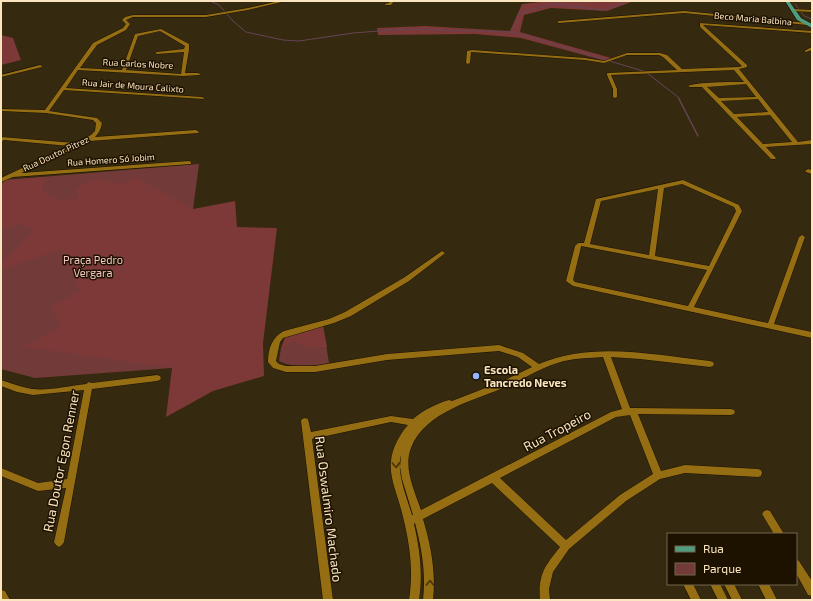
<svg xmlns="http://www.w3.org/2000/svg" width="813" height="601" font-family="'Exo 2',sans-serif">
<rect width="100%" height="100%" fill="#35290f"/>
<!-- green -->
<path fill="#723b3a" d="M199,164L172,368L35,378L1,369V186L4,180Z
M323,326L329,363C311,366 296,369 279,361L281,348L286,336Z"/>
<!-- forest -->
<path fill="#7d3938" d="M548,1H634L607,11L551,8L524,15L520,32L611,58L606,61L521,38L475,34L378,35L377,28L425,26L510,31L522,4Z
M1,35L13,38L21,60L1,65Z
M47,177L41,190L58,201L78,198L76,189L93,179L123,184L136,178L193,209L235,201L237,227L277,228L263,343L264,376L213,391L166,417L172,368L25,347L61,326L51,307L80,291L61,249L1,269V265L35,229L19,224L1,230V186L4,180Z
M323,326L327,347H305L294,341L281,348L286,336Z"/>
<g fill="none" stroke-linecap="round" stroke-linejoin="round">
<!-- stream-far1 -->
<path stroke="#644556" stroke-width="1" d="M210,1L219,5L233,21L246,32L283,40L299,41L353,33L404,29L513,32L643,71
M795,4L804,16L812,19
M513,32L519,13L553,4L604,10L627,1
M647,73L678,97L680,100"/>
<!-- stream -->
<path stroke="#644556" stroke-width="1.5" d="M679,99L698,136"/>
<!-- minor casing -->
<g stroke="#1d1100" stroke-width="1">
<path id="minor" d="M279,1H286L248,10L206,17H133L126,20L130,24L126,30L97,45L80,68L122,70L135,34L161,29L189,44V50L185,73H198L200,74V75L183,76L78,70L66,88L202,97L204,98V99L64,90L49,111L97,118L102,123C101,129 99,133 95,137L196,130L199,132L198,133L90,141L21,173L189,161L191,162V164L13,177L1,182V178L69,146L4,140L1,142V137L75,143L91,135L95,131L96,123L93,120L46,113L1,111V109L45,110L93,43L123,28L126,24L122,20L125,17L133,15H206L248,8ZM160,31L185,46L184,49L157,52L155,53L157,54L184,52L181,74L126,70L138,36Z
M390,1H394L391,5H386L384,4L389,3Z
M793,9L812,10V12L792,11L791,10Z
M684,11L807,23L809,24L807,25L684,13L559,23L557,22L559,21Z
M700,23L812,31V33L703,25L747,65V67L739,69L798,142L812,140V144L766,147L776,158L775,159H771L702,87H690L688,86C695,82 732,82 744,82L734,70L611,75L617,89V97L615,98L613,97V89L607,75V73L677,70L663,57L659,55H627L604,63L585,60L471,52L470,63L468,64L466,63L467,51L472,50L585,58L604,61L627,53H660L667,55L682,69L739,67L742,66L700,27ZM746,84L756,97L719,98L707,87ZM758,99L768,112L734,114L721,101ZM770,115L792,142L763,144L737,117Z
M812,47V50L806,52L804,51Z
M40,65L42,66V67L1,77V75Z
M808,169L812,170V174L806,172L805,171Z
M683,180L739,205L742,211L694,307L768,323L799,237L802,235L805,237L774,324L812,332V338L573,286L566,281L575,246L578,243H584L596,199ZM682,184L734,207L736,211L709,266L655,256L664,188ZM658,189L649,255L590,244L601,201ZM581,247V246L707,270L688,306L575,282L573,280Z
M442,251L445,253L444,254L409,281L351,316L334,323L283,338L280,342L276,361L279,364L286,366H315L387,354L499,345L523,353L539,364C593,341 653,355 710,361L713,362L714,364L713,366L710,367L640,359L611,357L630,408L731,409L734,410L735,412L734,414L731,415L638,414L661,471L685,465L758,469L761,470L762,473L761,476L758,477L685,473L660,479L626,501L569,549L553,572L549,589L550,600H540C538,574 545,566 560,547L492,483L423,519C431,546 436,572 433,600H423C426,574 422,549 415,523L414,524C420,550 423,574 419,600H409C414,567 409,540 401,509C397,494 389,476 391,461C392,448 400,434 408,425L391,422L312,439L333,600H323L301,421L302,419L305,418L308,419L311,432L391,416L413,419C424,410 435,404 449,400L452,401L501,382L532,367L518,357L499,351L387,360L315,372H286L273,368L268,362C268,349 272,337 284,331L329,319L345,312L405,277ZM603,357L622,409L611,412L421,510C415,492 403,468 411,448C425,411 476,400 508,386C527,377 544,366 564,361C577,358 590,358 603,357ZM630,415L653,474L620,495L566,540L500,478L616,417ZM401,455L400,467L402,479L413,515H412C407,498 396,472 401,455Z
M157,375L160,376L161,378L160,380L157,381L92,389L64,542L62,545L59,547L56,545L54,542L66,488L38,491L1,476V468L38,483L67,479L84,390L33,395L17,392L1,386V380C11,383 21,387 32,389C49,391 68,386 86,384L89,382L92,383Z
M767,510L770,511L784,534H774L762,514L764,511Z
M796,559L799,561L812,581V596L808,595L796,573Z
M683,584H693L701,600H691Z
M710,584H720L728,600H718Z
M724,584H734L742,600H732Z
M758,584H769L777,600H766Z
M1,590L5,591L10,600H1Z"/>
</g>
<!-- major casing -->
<g stroke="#1d1100" stroke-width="1">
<path id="major" d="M785,1H789L801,18L812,24V28L797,20Z"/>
</g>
<!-- minor -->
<use href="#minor" fill="#956e13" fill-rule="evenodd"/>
<!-- major -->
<use href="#major" fill="#4f9c7e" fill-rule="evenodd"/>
</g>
<!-- one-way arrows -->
<defs><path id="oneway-chevron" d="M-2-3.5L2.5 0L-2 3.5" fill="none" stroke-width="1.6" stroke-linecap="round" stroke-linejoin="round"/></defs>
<g stroke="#473207">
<use href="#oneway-chevron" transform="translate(396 465) rotate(87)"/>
<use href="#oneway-chevron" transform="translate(430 583) rotate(-90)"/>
</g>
<!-- markers -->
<circle fill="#92b7fd" stroke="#1d1100" stroke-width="1.5" cx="476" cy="376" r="4"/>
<g text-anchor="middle" stroke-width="3" stroke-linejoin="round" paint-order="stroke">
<!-- far-street labels -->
<g font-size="9" fill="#fae5bf" stroke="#1d1100">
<text transform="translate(753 19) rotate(5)" y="3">Beco Maria Balbina</text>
<text transform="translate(138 64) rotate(3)" y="3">Rua Carlos Nobre</text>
<text transform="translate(133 86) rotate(4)" y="3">Rua Jair de Moura Calixto</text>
<text transform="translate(56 154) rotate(-25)" y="3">Rua Doutor Pitrez</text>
<text transform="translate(111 160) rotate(-4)" y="3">Rua Homero Só Jobim</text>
</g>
<!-- park labels -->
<g font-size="11" fill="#f1c6c3" stroke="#1d1100">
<text x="93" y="264">Praça Pedro<tspan x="93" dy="13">Vergara</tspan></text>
</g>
<!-- poi labels -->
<g font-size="11" font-weight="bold" fill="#fae5bf" stroke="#1d1100" text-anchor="start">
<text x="484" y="374">Escola<tspan x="484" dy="13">Tancredo Neves</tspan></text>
</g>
<!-- near-street labels -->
<g font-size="13" fill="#fae5bf" stroke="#1d1100">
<text transform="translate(557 430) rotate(-28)" y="5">Rua Tropeiro</text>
<text transform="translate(61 461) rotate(-79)" y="5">Rua Doutor Egon Renner</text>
<text transform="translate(329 509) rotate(83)" y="5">Rua Oswalmiro Machado</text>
</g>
</g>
<!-- border -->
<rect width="813" height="601" fill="none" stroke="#fae5bf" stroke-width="4"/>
<!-- legend -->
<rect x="667" y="533" width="130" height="52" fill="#1d1100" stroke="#75664c"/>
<rect x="675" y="546" width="20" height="6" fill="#4f9c7e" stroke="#75664c"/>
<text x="703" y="553" font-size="12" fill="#fae5bf">Rua</text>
<rect x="675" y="563" width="20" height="12" fill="#723b3a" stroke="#75664c"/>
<text x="703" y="573" font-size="12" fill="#fae5bf">Parque</text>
</svg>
